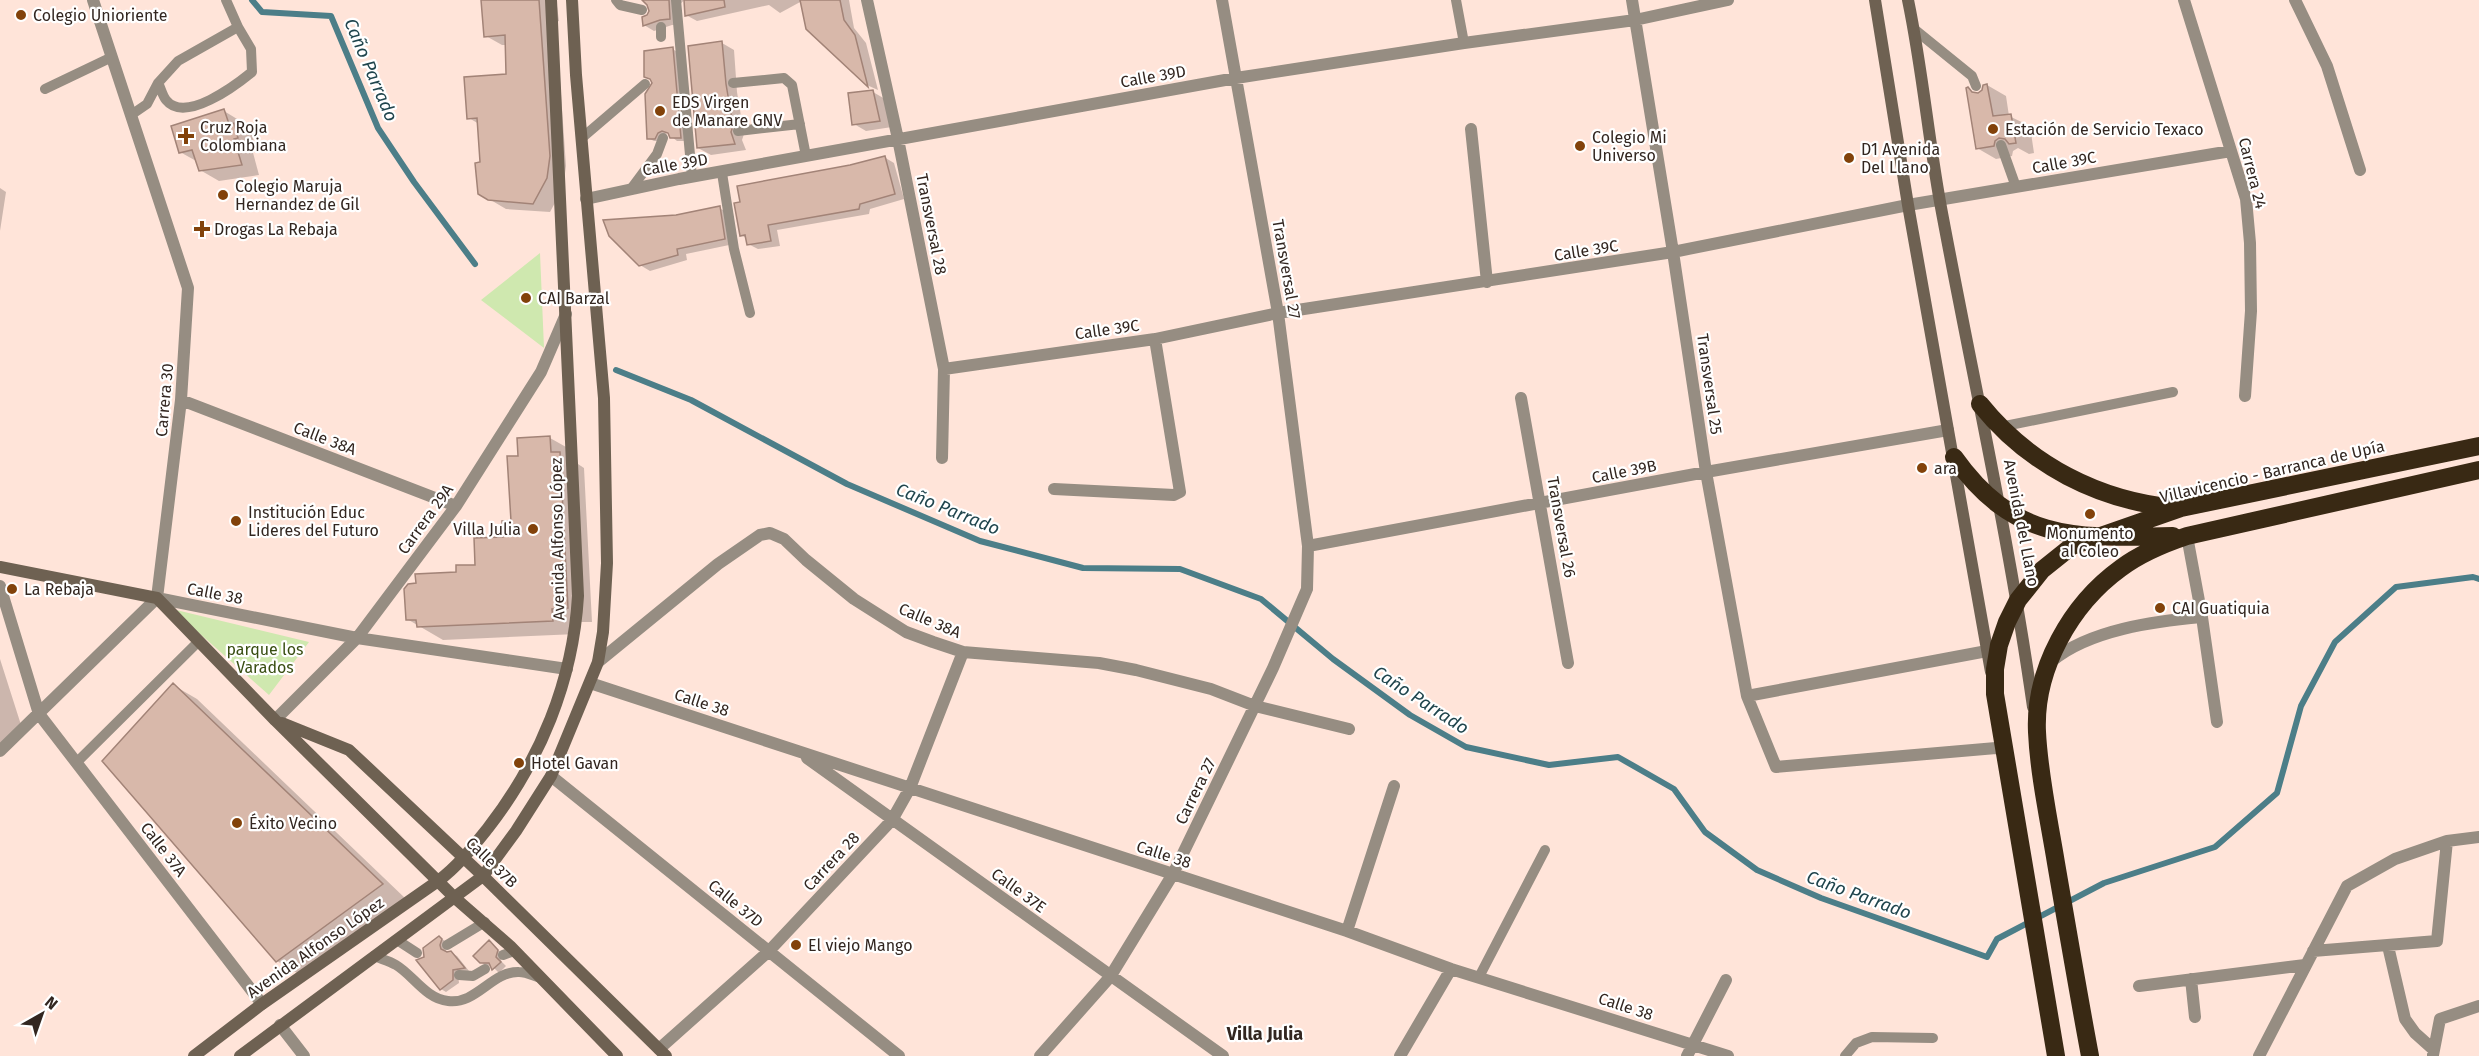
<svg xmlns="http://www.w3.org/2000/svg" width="2479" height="1056" font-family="'Fira Sans',sans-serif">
<rect width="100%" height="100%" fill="#ffe4d9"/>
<!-- green -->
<path fill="#cfe8af" d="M540,253L544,348L481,300Z
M172,609L309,642L269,695Z"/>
<!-- shadow -->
<path fill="#0003" d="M483,0H548L557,6L559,21L556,22L566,166L563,188L550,212L506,209L489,199L482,163L479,124L469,118L507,75L506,45H502L486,36Z
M643,0H684L679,6L680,25H672L654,31L644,25L651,11L649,5Z
M684,0H849L854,28L866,43L878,90L869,86L807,28L802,1L780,13L769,5L697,21L686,15Z
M722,43L734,50L737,92L744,134L742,140L746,150L711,155L698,148Z
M672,49L678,52L686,141H677L672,137L670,132L663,135L661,141H654L648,138Z
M1987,85L2006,96L2009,116L2030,126L2034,153L2029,154L2018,148L2013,151L2012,156L1996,159L1977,148L1968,89L1979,95Z
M873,92L885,99L892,127L866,131L854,124Z
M224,111L242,122L246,131L252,135L256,148L252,149L259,175L219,181L200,170L198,162L180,152Z
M884,157L894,163L904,199L870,209L869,214L777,230L780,246L758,249L748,244V239L741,235L850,167Z
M0,188L6,192L0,231Z
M719,208L729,213L734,244L686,254L687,260L650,271L640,265Z
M550,438L575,452V462L584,468L592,622H576L577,634L443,640L407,619L458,574L477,566L504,538L513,522L520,457Z
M0,659L22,728L0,746Z
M173,685L197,699L406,899L302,976L277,961L104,761Z
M439,937L445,941L446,954L451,953L457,956L469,971L458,973L459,983L446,992L441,989L425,957Z
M489,942L503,954L501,961L506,966L499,973L491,965L487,966L481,962Z"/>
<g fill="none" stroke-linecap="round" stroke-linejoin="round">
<!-- stream -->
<path stroke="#4c7e88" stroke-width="6" d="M252,0L262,12L331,16L378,128L414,182L475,264
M616,370L691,400L847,484L980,541L1083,568L1180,569L1261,599L1333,659L1410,715L1466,747L1549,765L1618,757L1674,789L1705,832L1757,870L1821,898L1987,957L1997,939L2104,883L2215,847L2277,793L2301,706L2335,642L2396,587L2473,577L2479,579"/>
</g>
<!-- building -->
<path fill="#d8b8aa" stroke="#a28377" stroke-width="1.5" d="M481,0H539L550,156L547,178L533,204L488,200L478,194L475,163L480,162L477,118L467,119L464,77L506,74L505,35L484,37Z
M642,0H669L670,19L660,20L643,26L642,17L647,15L649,11L647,5Z
M684,0H724L725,7L685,16Z
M800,0H840L844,20L855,35L868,87L806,29Z
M722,41L726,84L733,126L731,132L735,144L697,148L688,46Z
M673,47L681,138H670L668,133L662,131L658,133L655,139H647L645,94L652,83L650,79L644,77V51Z
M1987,84L1993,116L2011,114L2016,143L2009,144L2005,139L1999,138L1995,141L1994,146L1976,149L1966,88L1968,87L1972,92L1978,93L1982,90L1983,85Z
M873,90L880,121L852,125L848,93Z
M224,109L229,124L234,123L238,138L234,139L242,165L199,171L192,150L179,153L171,126Z
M885,156L895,194L860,204L859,209L768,225L771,241L747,245L745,235L740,236L734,203L740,202L737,186L850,165Z
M720,206L725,239L677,249L678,255L639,266L609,236L603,220L676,215Z
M550,436L551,452H560L568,608L552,609L553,621L417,627L416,620H406L404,589L408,584L416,583L415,574L456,572V565H475L474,538L503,537L502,521H511L507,456H518L517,438Z
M173,683L383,884L276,962L102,761Z
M439,936L442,939L440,945L441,949L447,952L451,951L465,968L453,970V980L440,990L416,960L424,957L423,948Z
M489,940L498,950L496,957L501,962L492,970L489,963H480L473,956Z"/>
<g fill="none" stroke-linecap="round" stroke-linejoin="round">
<!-- lane -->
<path stroke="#968d82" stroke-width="10" d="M616,0L620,5L642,10
M676,0L692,177
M1456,0L1464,43
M1914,29L1972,76L1976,86
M661,37V27
M158,83C161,88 162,95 166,100C185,124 236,85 252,72L251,49L238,27
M733,83L784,78L792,85L806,156
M45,89L112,57
M131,115L147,104L158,83L178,61L238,27L226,0
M738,131L800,124
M583,137L645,84
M2001,145L2016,187
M722,173L734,249L750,313
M631,189L657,154L663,138
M2000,427L2173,392
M76,763L199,641
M397,940L417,953
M447,945L485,922
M503,955L514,951
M374,956C381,959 389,961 396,965C413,975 426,999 448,1001C476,1005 492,971 519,972C526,972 534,976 541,978
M459,975L473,976L485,969
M1479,977L1545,850
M1845,1056L1856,1043L1872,1037L1933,1038"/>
<!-- street -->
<path stroke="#968d82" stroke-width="12" d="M867,0L898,139L944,369L942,458
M1632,0L1673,252L1706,472L1747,696L1776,767L1996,748L2004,749
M2184,0L2246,199L2250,243L2251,311L2245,396
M2295,0L2327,66L2360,170
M1471,129L1487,282
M586,199L679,179L1236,78L1464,43L1635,20L1728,0
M944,369L1155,339L1278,313L1673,252L1908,205L2231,151
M1521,398L1568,663
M181,400L456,506
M1054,489L1174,495L1180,492L1155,339
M2187,536L2202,617L2217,722
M1308,546L1706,472L1948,430
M0,586L39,714L262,1004
M157,598L357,638L567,669
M2052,661C2089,630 2155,621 2202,617
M598,662L718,564L760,535L770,533L784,539L806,560L854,599L906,632L933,642L963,652L1099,663L1136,670L1211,689L1255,706L1349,729
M590,683L1347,931L1451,969L1728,1056
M1747,696L1987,651
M275,720L357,638L456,506L541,372L566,314
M0,751L157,598L181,400L188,288L93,0
M807,758L1223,1056
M551,776L899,1056
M1347,931L1394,786
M2388,946L2405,1019L2415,1033L2434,1050
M2313,951L2437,941L2447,841
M2191,979L2195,1017
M2139,986L2305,965
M280,1025L304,1056
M659,1049L769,951L892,820L910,788L963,652
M2433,1055L2440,1019L2479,1006
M1040,1056L1110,977L1173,874L1273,668L1307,589L1308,546L1278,313L1222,0
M1400,1056L1451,969
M1687,1056L1726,980
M2259,1056L2347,886L2395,859L2447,841L2479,837"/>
<!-- secondary -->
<path stroke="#6e6152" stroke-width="12" d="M1875,0L1908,205L1991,672
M1908,0C1922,67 1928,135 1940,202C1971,370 2009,537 2033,707
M0,567L157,598L275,720L455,898L510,946L617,1056
M282,723L349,750L483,876L666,1056
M194,1056L262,1004L438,881C458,866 472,848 488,828C540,761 573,681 578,596L551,0
M240,1056L483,876L516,831L551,776L598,662L603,632L607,563L604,398L576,75L572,0"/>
<!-- highway -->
<path stroke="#392914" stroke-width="18" d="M1980,404C2029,465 2099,501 2176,508
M1954,457C2015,543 2077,538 2173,536
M2056,1056L1995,694V669L1999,645L2007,622L2018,600L2042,570L2072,546L2181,508L2479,446
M2090,1056C2078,992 2067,927 2056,863C2049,820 2039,775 2037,732C2034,669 2071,604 2121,568C2141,553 2163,544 2187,536L2479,470"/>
</g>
<!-- markers -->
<g fill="#82420a" stroke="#fff" stroke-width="2">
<circle cx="21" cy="15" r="6"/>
<circle cx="660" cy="111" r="6"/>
<circle cx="1993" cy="129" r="6"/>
<path d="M183 127h6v6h6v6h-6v6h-6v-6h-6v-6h6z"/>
<circle cx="1580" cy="146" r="6"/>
<circle cx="1849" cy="158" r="6"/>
<circle cx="223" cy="195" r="6"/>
<path d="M199 220h6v6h6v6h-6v6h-6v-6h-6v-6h6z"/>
<circle cx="526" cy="298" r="6"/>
<circle cx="1922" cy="468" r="6"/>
<circle cx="2090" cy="514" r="6"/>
<circle cx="236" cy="521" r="6"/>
<circle cx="533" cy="529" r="6"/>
<circle cx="12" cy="589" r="6"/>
<circle cx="2160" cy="608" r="6"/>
<circle cx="519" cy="763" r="6"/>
<circle cx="237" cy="823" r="6"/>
<circle cx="796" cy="945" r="6"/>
</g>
<g text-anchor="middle" stroke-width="4.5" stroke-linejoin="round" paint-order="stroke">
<!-- poi labels -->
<g font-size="16" fill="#322620" stroke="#fff" text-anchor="start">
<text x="33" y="21">Colegio Unioriente</text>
<text x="672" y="108">EDS Virgen<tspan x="672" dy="18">de Manare GNV</tspan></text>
<text x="200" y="133">Cruz Roja<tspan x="200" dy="18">Colombiana</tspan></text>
<text x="2005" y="135">Estación de Servicio Texaco</text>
<text x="1592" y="143">Colegio Mi<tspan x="1592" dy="18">Universo</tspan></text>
<text x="1861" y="155">D1 Avenida<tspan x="1861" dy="18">Del Llano</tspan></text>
<text x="235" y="192">Colegio Maruja<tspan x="235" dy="18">Hernandez de Gil</tspan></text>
<text x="214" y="235">Drogas La Rebaja</text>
<text x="538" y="304">CAI Barzal</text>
<text x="1934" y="474">ara</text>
<text x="248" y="518">Institución Educ<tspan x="248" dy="18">Lideres del Futuro</tspan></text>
<text x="521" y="535" text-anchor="end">Villa Julia</text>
<text x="2090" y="539" text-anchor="middle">Monumento<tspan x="2090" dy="18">al Coleo</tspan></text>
<text x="24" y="595">La Rebaja</text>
<text x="2172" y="614">CAI Guatiquia</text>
<text x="531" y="769">Hotel Gavan</text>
<text x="249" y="829">Éxito Vecino</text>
<text x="808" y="951">El viejo Mango</text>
</g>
<!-- street labels -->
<g font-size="16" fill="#322620" stroke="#fff">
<text transform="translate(1153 76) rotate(-10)" y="6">Calle 39D</text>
<text transform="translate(2064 162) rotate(-10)" y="6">Calle 39C</text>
<text transform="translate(675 164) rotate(-10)" y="6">Calle 39D</text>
<text transform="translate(2253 173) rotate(76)" y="6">Carrera 24</text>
<text transform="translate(932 224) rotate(79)" y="6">Transversal 28</text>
<text transform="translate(1586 250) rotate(-9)" y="6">Calle 39C</text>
<text transform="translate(1287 269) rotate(80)" y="6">Transversal 27</text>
<text transform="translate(1107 329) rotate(-8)" y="6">Calle 39C</text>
<text transform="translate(1710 384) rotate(82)" y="6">Transversal 25</text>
<text transform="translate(164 400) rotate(-85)" y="6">Carrera 30</text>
<text transform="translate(325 438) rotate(21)" y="6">Calle 38A</text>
<text transform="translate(1624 471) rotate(-11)" y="6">Calle 39B</text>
<text transform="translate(2272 471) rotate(-13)" y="6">Villavicencio - Barranca de Upía</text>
<text transform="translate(425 519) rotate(-54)" y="6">Carrera 29A</text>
<text transform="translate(2022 523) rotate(79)" y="6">Avenida del Llano</text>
<text transform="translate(1562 527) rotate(80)" y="6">Transversal 26</text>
<text transform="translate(557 539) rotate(-91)" y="6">Avenida Alfonso López</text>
<text transform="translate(215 593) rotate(11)" y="6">Calle 38</text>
<text transform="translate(930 620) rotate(23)" y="6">Calle 38A</text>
<text transform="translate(702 702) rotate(18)" y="6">Calle 38</text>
<text transform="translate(1195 791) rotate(-64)" y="6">Carrera 27</text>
<text transform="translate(164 849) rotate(52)" y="6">Calle 37A</text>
<text transform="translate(1164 854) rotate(18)" y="6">Calle 38</text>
<text transform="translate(831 861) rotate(-47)" y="6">Carrera 28</text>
<text transform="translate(492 862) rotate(44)" y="6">Calle 37B</text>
<text transform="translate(1019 890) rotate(36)" y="6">Calle 37E</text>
<text transform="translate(736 903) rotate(39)" y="6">Calle 37D</text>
<text transform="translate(315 947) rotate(-35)" y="6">Avenida Alfonso López</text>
<text transform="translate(1626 1006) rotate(18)" y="6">Calle 38</text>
</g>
<!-- park labels -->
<g font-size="16" fill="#384d11" stroke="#fff">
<text x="265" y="655">parque los<tspan x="265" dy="18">Varados</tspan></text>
</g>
<!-- water labels -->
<g font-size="18" font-style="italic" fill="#20454d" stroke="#fff">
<text transform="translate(371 70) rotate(67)" y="6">Caño Parrado</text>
<text transform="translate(948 509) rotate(22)" y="6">Caño Parrado</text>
<text transform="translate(1421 700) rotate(33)" y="6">Caño Parrado</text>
<text transform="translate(1859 895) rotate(20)" y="6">Caño Parrado</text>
</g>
<!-- neighbourhood labels -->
<g font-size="18" font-weight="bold" fill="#322620" stroke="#fff">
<text x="1265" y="1040">Villa Julia</text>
</g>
</g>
<!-- north arrow -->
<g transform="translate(42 1014) rotate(40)" stroke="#ffffff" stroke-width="4.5" paint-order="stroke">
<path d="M0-4.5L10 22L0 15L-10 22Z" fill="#322620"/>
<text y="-9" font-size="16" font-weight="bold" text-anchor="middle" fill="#322620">N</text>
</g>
</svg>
